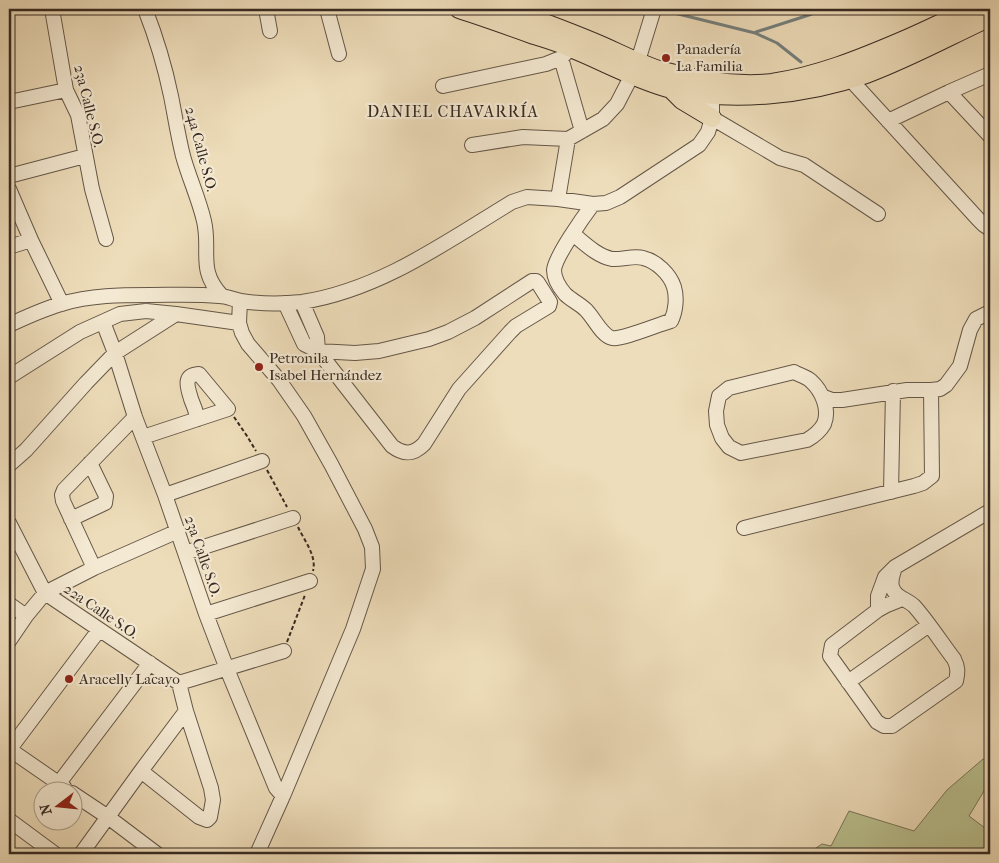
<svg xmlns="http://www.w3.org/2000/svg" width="999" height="863" font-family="'IM FELL French Canon',serif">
<rect width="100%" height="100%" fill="#eeddba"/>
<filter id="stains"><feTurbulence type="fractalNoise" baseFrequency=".004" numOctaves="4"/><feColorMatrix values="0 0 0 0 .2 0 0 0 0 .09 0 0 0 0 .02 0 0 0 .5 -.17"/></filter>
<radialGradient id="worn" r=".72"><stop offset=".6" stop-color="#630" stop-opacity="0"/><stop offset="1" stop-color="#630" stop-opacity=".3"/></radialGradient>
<!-- green -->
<path fill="#bac08f" stroke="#787558" d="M983,759H990V781L969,816L989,831L990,830V854H807L822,844L831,846L849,811L914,831L947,790Z"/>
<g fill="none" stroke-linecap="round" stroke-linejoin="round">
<!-- stream -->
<path stroke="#75807e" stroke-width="3" d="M658,9L755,33L777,43L801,62
M756,32L809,15L824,9"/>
<!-- minor casing -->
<g stroke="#655748" stroke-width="16">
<path id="minor" d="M52,9L66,90L78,115L92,189L106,239
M145,9C156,37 165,67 171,96C175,116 178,136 183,156C189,178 199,199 204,221C211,251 197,270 222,296
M266,9L270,31
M327,9L339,54
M561,58L582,131
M990,74L949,92L990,136
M850,79L978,219L984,225L990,229
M443,86L546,64L561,58L571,48
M9,102L66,90
M712,118L780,158L804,165L878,214
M888,121L949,92
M472,145L523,137L568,139L603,119L617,104L632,75L638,61L654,9
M9,176L85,156
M9,189L31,240L62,304
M558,199L568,139
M573,234C584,243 597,256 612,259C622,260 634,255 643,258C656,261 670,274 674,287C677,297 676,311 671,321C659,324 622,340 612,338C602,336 594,318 586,310C580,304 571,300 565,294C560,288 554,278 554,270C555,257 584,216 593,204
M9,247L31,240
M240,301L239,323L242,333L248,344L279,380L304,416L331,464L365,529L372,547L373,569L353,629L283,796L257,854
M285,303L304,344L318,351L355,353L379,351L429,339L448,332L475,318L532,281H536L538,283L550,302L549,306L516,326L510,332L459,389L424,444C413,455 404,455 392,446L318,351L317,337L302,302
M103,322L115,353L135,417L165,495L206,614L227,669L276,788L283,796
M9,325C26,317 44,309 61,304C91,295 121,295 151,295C174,295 197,294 219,296C227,296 234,300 241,301C261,304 282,304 302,302C380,290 446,242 512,202L527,197L558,199L593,204L606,203L620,197L699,145L708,132L712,118V85
M794,372C799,375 807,377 811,381C822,391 830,409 824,424C820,431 814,436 807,440L741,453L729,447L722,438L717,425L716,411L719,396L729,388Z
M9,377L80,332L120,314L146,311L176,314L239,323
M824,397L832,400H842L907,390H931L940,389L946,385L960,366L970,330L976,319L990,312
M143,437L228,409L199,374C182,375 188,388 191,399C194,406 196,412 198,419
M9,465L26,450L86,383L115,353L176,314
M891,492L893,391
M165,495L262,461
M71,519L105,503L106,496L90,463
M9,523L45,593L179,683
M744,528L914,486L923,483L932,476L931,390
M185,553L293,518
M895,567C893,574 890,580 892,587C896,599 908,599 915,607C929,623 941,642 954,659C958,667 958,672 956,681L892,726H884L877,722L830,656L832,645L878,610L887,605L902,599
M94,568L63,501L62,495L64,490L135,417
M9,604L26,616
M878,610V596L885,577L895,567L990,511
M206,614L310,581
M9,641L26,616L45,593L94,568L178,531
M848,682L929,625
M179,683L284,651
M9,749L64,787
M9,750L99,630
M141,771L199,817L207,820L210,817L213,800L211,788L186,711L179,683
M59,783L150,663
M72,793L108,817L157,854
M9,820L55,854
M81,854L141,771L186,711"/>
</g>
<!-- major casing -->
<g stroke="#372a22" stroke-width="20">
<path id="major" d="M459,9C484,17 509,26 534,35C547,39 561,43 573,49C605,62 635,79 668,88C731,103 806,95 866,74C909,58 949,36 990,17
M508,9C536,20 565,30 593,42C615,51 637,63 659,70C695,80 735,87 772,83C818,76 860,59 902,41C925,31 948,20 971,9
M670,88L682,100L712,118"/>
</g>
<!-- path -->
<path stroke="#372a22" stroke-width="2" stroke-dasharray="4 2.5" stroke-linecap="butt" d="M234,417L247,436L256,451
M267,470L287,507
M298,527C304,540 317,556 313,571
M287,642L305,595"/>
<!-- minor -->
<use href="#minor" stroke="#f4e9d2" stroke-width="14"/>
<!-- major -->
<use href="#major" stroke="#eeddba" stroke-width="18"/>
</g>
<!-- markers -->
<g fill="#8f2418" stroke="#f4e9d2" stroke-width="2">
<circle cx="666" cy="58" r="5"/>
<circle cx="259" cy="367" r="5"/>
<circle cx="69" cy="679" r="5"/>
</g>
<g text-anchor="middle" stroke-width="4.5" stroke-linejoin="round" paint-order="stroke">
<!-- poi labels -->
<g font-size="15" fill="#372a22" stroke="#f4e9d2" text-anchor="start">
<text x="676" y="54">Panadería<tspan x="676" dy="17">La Familia</tspan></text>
<text x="269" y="363">Petronila<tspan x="269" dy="17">Isabel Hernández</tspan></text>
<text x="79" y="684">Aracelly Lacayo</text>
</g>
<!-- street labels -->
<g font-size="15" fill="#372a22" stroke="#f4e9d2">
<text transform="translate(89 106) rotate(76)" y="5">23a Calle S.O.</text>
<text transform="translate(201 149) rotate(75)" y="5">24a Calle S.O.</text>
<text transform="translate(203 556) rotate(71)" y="5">23a Calle S.O.</text>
<text transform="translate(101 611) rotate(34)" y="5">22a Calle S.O.</text>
</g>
<!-- neighbourhood labels -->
<g font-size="16" letter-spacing="1" fill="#372a22" stroke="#f4e9d2">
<text x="453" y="117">DANIEL CHAVARRÍA</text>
</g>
</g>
<!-- margin -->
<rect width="999" height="863" fill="none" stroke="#eeddba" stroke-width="30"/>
<rect x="10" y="10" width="979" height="843" fill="none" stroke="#372a22" stroke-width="2.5"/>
<rect x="15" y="15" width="969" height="833" fill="none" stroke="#372a22"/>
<!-- north arrow -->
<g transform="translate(58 806) rotate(254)"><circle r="24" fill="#f4e9d2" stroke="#a89d8c"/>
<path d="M0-4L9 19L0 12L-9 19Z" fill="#8f2418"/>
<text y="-8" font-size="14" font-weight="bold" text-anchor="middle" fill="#372a22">N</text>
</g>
<rect width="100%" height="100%" filter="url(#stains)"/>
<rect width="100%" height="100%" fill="url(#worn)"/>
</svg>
